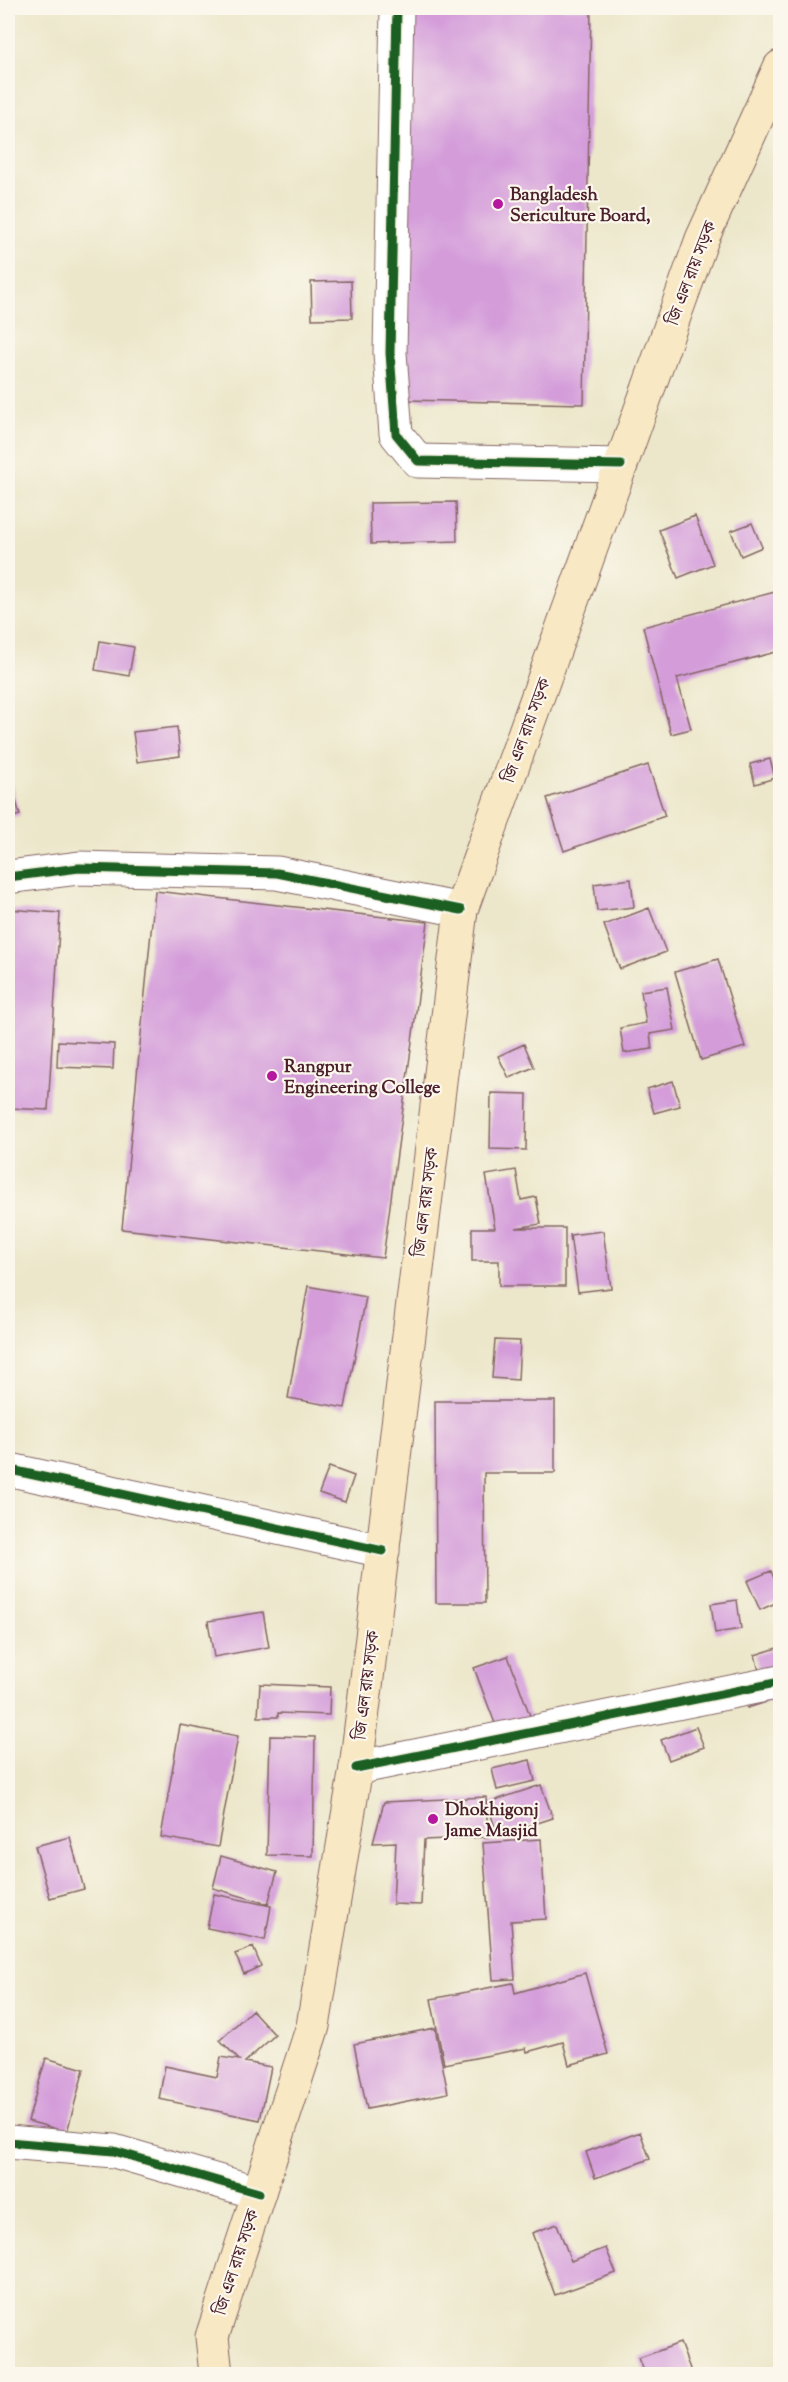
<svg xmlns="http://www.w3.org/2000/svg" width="788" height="2382" font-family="'Sorts Mill Goudy','Noto Serif Bengali',serif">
<rect width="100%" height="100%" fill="#fbf7ec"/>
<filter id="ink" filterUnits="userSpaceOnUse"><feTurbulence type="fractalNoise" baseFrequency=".0167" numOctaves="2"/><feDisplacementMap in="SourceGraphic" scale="12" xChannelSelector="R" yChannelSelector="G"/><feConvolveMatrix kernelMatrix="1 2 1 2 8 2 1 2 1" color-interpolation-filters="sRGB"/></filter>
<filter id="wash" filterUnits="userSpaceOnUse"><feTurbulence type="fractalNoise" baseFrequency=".008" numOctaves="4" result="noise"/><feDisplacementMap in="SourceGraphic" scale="24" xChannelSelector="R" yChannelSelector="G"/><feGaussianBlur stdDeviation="1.35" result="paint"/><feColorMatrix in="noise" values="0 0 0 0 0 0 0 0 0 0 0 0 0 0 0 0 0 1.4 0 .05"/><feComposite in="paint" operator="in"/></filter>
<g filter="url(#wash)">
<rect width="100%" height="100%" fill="#ece7ca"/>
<g id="blocks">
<!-- building -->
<path fill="#d49dda" d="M413,8H591L584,404L405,400Z
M351,281L352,318L312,319L311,282Z
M456,502L457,541L371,544L370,503Z
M695,516L713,564L678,578L659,530Z
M752,523L762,547L741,556L731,531Z
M775,592L780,614V651L677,678L691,729L671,734L643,627Z
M100,641L134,647L129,676L95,670Z
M177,727L180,756L137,762L133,732Z
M770,759L775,778L755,784L750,764Z
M648,765L665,816L564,851L547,798Z
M8,773L20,815L8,818Z
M631,879L634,907L597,911L594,884Z
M155,891L428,922L383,1258L122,1229Z
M649,908L666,952L620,969L604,925Z
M8,909L60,913L48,1110L8,1108Z
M718,959L745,1047L701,1060L675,972Z
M667,987L675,1030L650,1034L652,1049L624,1053L620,1028L646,1023L641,991Z
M58,1041L114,1044L113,1069L57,1067Z
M524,1044L534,1067L509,1078L498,1056Z
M673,1081L680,1106L654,1113L647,1089Z
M491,1093L527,1094L526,1150L490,1149Z
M516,1170L521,1200L536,1197L541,1224L516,1228H565V1286H499V1261H472V1228H495L486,1175Z
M603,1231L611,1288L578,1292L570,1235Z
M308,1286L366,1297L345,1408L288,1398Z
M495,1340L520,1341L518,1380L492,1378Z
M435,1401H555V1473H484L485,1603H436Z
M329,1467L354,1476L345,1502L319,1493Z
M771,1571L780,1593V1601L760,1610L747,1581Z
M737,1600L741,1629L715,1633L711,1604Z
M263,1612L269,1647L214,1657L208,1621Z
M780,1647V1698L747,1708L738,1678L759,1671L755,1655Z
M508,1656L532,1721L499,1734L474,1668Z
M260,1684L330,1687L329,1715L278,1713V1717H258Z
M180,1725L238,1736L218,1847L161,1837Z
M696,1727L704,1747L669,1760L661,1740Z
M270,1736L315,1737L313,1856L267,1855Z
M530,1760L535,1781L497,1790L492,1769Z
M541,1785L553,1818L498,1836L487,1803Z
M486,1797L488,1837L424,1840L421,1905L393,1904L396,1842L373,1843L384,1802Z
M70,1837L84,1889L50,1898L35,1846Z
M541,1839L546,1919L511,1921L515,1979L493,1980L483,1843Z
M221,1856L277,1872L268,1904L213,1888Z
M214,1894L271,1906L265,1940L207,1928Z
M253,1947L261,1966L244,1974L235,1954Z
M585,1973L608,2054L569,2065L563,2042L527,2052L526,2048L444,2064L431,1999L513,1983L515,1993Z
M252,2010L275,2035L245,2062L271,2067L260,2120L159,2099L165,2066L217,2077L221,2057L239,2060L220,2040Z
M435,2028L448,2093L367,2109L354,2044Z
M46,2058L84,2069L67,2132L28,2121Z
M640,2132L650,2159L595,2178L586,2152Z
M557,2224L571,2261L606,2248L616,2273L555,2295L532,2233Z
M680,2343L692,2374H645L639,2358Z"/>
</g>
</g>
<g filter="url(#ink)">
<use href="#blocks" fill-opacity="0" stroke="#836563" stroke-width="1.5"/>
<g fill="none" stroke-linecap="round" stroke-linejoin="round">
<!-- minor casing -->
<g stroke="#836563" stroke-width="35">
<path id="minor" d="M397,8L390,353L396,434L418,461L621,465
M8,877L79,868L277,873L461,910
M11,1470L383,1551
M356,1768L780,1682
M8,2142L114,2151L259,2193"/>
</g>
<!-- secondary casing -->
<g stroke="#836563" stroke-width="35">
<path id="secondary" d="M216,2374L212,2337L313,2026L356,1768L461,910L702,239L780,67"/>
</g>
<!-- minor -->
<use href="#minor" stroke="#fff" stroke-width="33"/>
<!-- secondary -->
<use href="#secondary" stroke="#f8e8c3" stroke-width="33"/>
<!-- cycleway casing -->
<g stroke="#fbf7ec" stroke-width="13">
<path id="cycleway" d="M397,8L390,353L396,434L418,461L621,465
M8,877L79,868L277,873L461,910
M11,1470L383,1551
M356,1768L780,1682
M8,2142L114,2151L259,2193"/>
</g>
<!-- cycleway -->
<use href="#cycleway" stroke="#1b5e20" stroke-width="9"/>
</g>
</g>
<!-- markers -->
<g fill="#b5179e" stroke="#fbf7ec" stroke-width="2">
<circle cx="498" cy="204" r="6"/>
<circle cx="272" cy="1076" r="6"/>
<circle cx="433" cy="1819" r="6"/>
</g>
<g text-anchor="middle" stroke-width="4.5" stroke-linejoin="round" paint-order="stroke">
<!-- poi labels -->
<g font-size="18" font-weight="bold" fill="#4a1f2b" stroke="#fbf7ec" text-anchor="start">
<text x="510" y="200">Bangladesh<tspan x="510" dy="21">Sericulture Board,</tspan></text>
<text x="284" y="1072">Rangpur<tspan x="284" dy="21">Engineering College</tspan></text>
<text x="445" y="1815">Dhokhigonj<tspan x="445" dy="21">Jame Masjid</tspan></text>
</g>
<!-- street labels -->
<g font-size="18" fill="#4a1f2b" stroke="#fbf7ec">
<text transform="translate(691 273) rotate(-69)" y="6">জি এল রায় সড়ক</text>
<text transform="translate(526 730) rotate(-70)" y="6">জি এল রায় সড়ক</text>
<text transform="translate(425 1202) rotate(-83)" y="6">জি এল রায় সড়ক</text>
<text transform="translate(366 1685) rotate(-83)" y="6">জি এল রায় সড়ক</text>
<text transform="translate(236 2262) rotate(-72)" y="6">জি এল রায় সড়ক</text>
</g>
</g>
<!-- margin -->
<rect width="788" height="2382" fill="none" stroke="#fbf7ec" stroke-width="30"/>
</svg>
